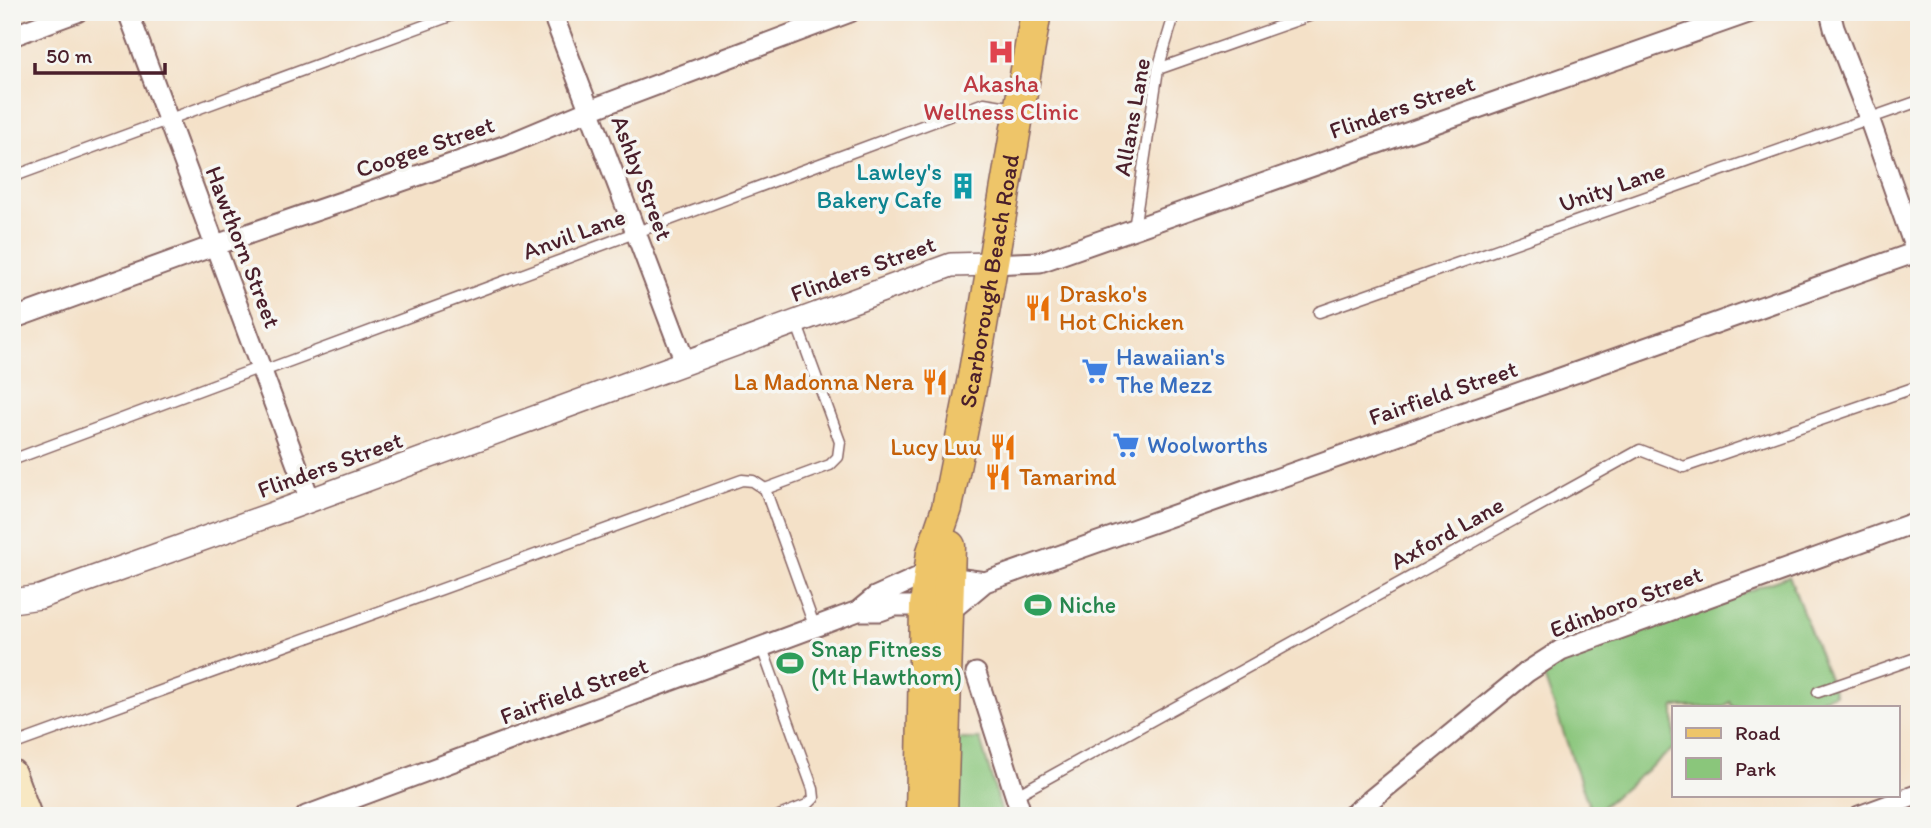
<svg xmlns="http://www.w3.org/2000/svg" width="1931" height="828" font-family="Itim,sans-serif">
<rect width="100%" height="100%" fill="#f6f6f2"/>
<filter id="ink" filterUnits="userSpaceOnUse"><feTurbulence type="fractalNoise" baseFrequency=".0143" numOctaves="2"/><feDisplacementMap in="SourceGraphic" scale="14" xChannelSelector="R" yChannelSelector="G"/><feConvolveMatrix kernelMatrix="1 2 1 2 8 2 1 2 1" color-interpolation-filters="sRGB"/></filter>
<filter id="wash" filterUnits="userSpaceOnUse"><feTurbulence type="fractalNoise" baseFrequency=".00686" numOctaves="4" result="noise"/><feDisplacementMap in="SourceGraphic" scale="28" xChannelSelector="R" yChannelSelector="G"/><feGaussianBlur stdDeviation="1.57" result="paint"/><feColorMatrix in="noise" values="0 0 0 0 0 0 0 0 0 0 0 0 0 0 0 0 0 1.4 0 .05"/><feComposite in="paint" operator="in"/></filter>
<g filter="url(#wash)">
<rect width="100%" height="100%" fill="#f4e1c8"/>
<!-- green -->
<path fill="#8ac67b" stroke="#6a7253" stroke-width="2" d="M1789,576L1835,694L1796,707H1732L1730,702L1724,707H1674V748L1592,815L1542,671L1556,661Z
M957,739H980L1003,816H955Z"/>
</g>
<g filter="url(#ink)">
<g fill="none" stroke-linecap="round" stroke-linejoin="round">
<!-- service casing -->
<g stroke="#866362" stroke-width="13">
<path id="service" d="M1158,69L1320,12
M12,177L461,12
M1134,229L1158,69L1175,12
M1319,312L1919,101
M263,371L984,103L1015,108
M12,460L261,367
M765,489L830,465L838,457L840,442L796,322
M762,648L813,789L814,798L807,805L779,816
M1818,692L1919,657
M12,745L742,480L753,481L765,489L815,628
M1015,796L1640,450L1684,467L1919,386"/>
</g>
<!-- minor casing -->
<g stroke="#866362" stroke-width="23">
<path id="minor" d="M128,12L310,500
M552,12L685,362
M1830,12L1834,28L1869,118L1919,260
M12,36L77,12
M992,264L1040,262L1751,12
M12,319L216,245L504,146L590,110L850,12
M858,611H880L894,606H925L941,592L949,577L985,582
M948,613L985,582L1919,251
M976,673L1022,816
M306,816L858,611L875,597L919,577L930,563
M1351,816L1527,672L1561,650L1919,521
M1859,816L1919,794"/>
</g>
<!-- tertiary casing -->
<g stroke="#866362" stroke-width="26">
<path id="tertiary" d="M12,601L40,597L281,511L951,265L992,264"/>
</g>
<!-- secondary casing -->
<g stroke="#866362" stroke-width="30">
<path id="secondary" d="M12,773L28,816"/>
</g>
<!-- primary casing -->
<g stroke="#866362" stroke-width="33">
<g id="primary">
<path id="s1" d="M921,816L925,606L932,552L947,508L972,383L1036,12"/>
<path d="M942,816L950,546"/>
</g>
</g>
<!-- service -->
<use href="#service" stroke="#fff" stroke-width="10"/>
<!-- minor -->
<use href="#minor" stroke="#fff" stroke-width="19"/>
<!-- tertiary -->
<use href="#tertiary" stroke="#fff" stroke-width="23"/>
<!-- secondary -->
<use href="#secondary" stroke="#f8e8c3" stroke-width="26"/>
<!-- primary -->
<use href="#primary" stroke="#eec569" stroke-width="30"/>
</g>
</g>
<!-- icons -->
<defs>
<g id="hospital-bare" transform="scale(2.1)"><path d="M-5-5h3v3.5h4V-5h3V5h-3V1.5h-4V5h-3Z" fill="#e0444e" stroke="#f6f6f2" stroke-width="2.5" paint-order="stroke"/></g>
<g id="building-bare" transform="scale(2.1)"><path d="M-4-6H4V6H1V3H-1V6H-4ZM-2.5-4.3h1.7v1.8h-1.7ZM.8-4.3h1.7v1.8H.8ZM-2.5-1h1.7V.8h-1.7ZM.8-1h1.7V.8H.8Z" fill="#0f9aa8" stroke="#f6f6f2" stroke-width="2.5" paint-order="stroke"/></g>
<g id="restaurant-bare" transform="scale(2.1)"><path d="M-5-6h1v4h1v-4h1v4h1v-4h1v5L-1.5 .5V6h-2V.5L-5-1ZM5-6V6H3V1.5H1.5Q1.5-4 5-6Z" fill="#e8710a" stroke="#f6f6f2" stroke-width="2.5" paint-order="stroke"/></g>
<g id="supermarket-bare" transform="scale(2.1)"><path d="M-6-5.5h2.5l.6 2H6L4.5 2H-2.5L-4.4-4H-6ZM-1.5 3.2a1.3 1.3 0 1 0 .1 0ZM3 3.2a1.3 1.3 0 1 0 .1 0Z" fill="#3f7fe0" stroke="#f6f6f2" stroke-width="2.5" paint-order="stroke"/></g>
<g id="stadium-bare" transform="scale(2.1)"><path d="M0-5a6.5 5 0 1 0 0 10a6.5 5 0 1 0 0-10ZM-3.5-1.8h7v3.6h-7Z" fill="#2e9e5b" stroke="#f6f6f2" stroke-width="2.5" paint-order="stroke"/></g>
</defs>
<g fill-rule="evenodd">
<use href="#hospital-bare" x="1001" y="52"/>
<use href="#building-bare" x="963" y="186"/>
<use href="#restaurant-bare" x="1038" y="308"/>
<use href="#supermarket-bare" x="1095" y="371"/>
<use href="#restaurant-bare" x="935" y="382"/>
<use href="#supermarket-bare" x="1126" y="445"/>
<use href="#restaurant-bare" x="1003" y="447"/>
<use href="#restaurant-bare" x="998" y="477"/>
<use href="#stadium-bare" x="1038" y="605"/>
<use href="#stadium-bare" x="790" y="663"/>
</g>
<g text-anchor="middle" stroke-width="7" stroke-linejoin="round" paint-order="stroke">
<!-- health labels -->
<g font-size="24" fill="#be3a42" stroke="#f6f6f2">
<text x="1001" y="92">Akasha<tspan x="1001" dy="28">Wellness Clinic</tspan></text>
</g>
<!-- street labels -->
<g font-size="24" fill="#4a1f2b" stroke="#f6f6f2">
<text transform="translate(1402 107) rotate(-19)" y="8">Flinders Street</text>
<text transform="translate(1132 117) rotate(-80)" y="8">Allans Lane</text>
<text transform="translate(425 147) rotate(-19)" y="8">Coogee Street</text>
<text transform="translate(642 178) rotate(69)" y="8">Ashby Street</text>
<text transform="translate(1612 187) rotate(-19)" y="8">Unity Lane</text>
<text transform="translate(574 234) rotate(-20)" y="8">Anvil Lane</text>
<text transform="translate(243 247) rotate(69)" y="8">Hawthorn Street</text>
<text transform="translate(863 269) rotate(-20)" y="8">Flinders Street</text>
<text dy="8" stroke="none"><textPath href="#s1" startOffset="542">Scarborough Beach Road</textPath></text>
<text transform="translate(1443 393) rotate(-19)" y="8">Fairfield Street</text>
<text transform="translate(330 465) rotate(-20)" y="8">Flinders Street</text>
<text transform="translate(1447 533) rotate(-29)" y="8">Axford Lane</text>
<text transform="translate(1626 602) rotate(-21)" y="8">Edinboro Street</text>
<text transform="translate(574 691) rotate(-20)" y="8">Fairfield Street</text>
</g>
<!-- culture labels -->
<g font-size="24" fill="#0d838f" stroke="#f6f6f2" text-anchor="end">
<text x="942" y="180">Lawley's<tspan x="942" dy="28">Bakery Cafe</tspan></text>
</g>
<!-- food labels -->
<g font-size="24" fill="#c56008" stroke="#f6f6f2" text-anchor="start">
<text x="1059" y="302">Drasko's<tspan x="1059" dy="28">Hot Chicken</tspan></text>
<text x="914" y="390" text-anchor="end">La Madonna Nera</text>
<text x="982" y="455" text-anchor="end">Lucy Luu</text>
<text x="1019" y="485">Tamarind</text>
</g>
<!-- shop labels -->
<g font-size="24" fill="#366cbe" stroke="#f6f6f2" text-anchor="start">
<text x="1116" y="365">Hawaiian's<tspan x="1116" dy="28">The Mezz</tspan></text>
<text x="1147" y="453">Woolworths</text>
</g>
<!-- leisure labels -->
<g font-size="24" fill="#27864d" stroke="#f6f6f2" text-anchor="start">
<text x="1059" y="613">Niche</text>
<text x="811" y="657">Snap Fitness<tspan x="811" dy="28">(Mt Hawthorn)</tspan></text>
</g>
</g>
<!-- margin -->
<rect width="1931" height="828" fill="none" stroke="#f6f6f2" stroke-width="42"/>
<!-- legend -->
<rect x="1672" y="706" width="228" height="91" fill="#f6f6f2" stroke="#b1a0a2" stroke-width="2"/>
<rect x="1686" y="728" width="35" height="10" fill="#eec569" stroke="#b1a0a2" stroke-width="2"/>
<text x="1735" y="740" font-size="21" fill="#4a1f2b">Road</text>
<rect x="1686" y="758" width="35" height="21" fill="#8ac67b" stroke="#b1a0a2" stroke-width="2"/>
<text x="1735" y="776" font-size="21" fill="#4a1f2b">Park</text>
<!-- scale -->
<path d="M35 63v10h130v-10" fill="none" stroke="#4a1f2b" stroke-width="3.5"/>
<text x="46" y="63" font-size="21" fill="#4a1f2b" stroke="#f6f6f2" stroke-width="5" paint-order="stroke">50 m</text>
</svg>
